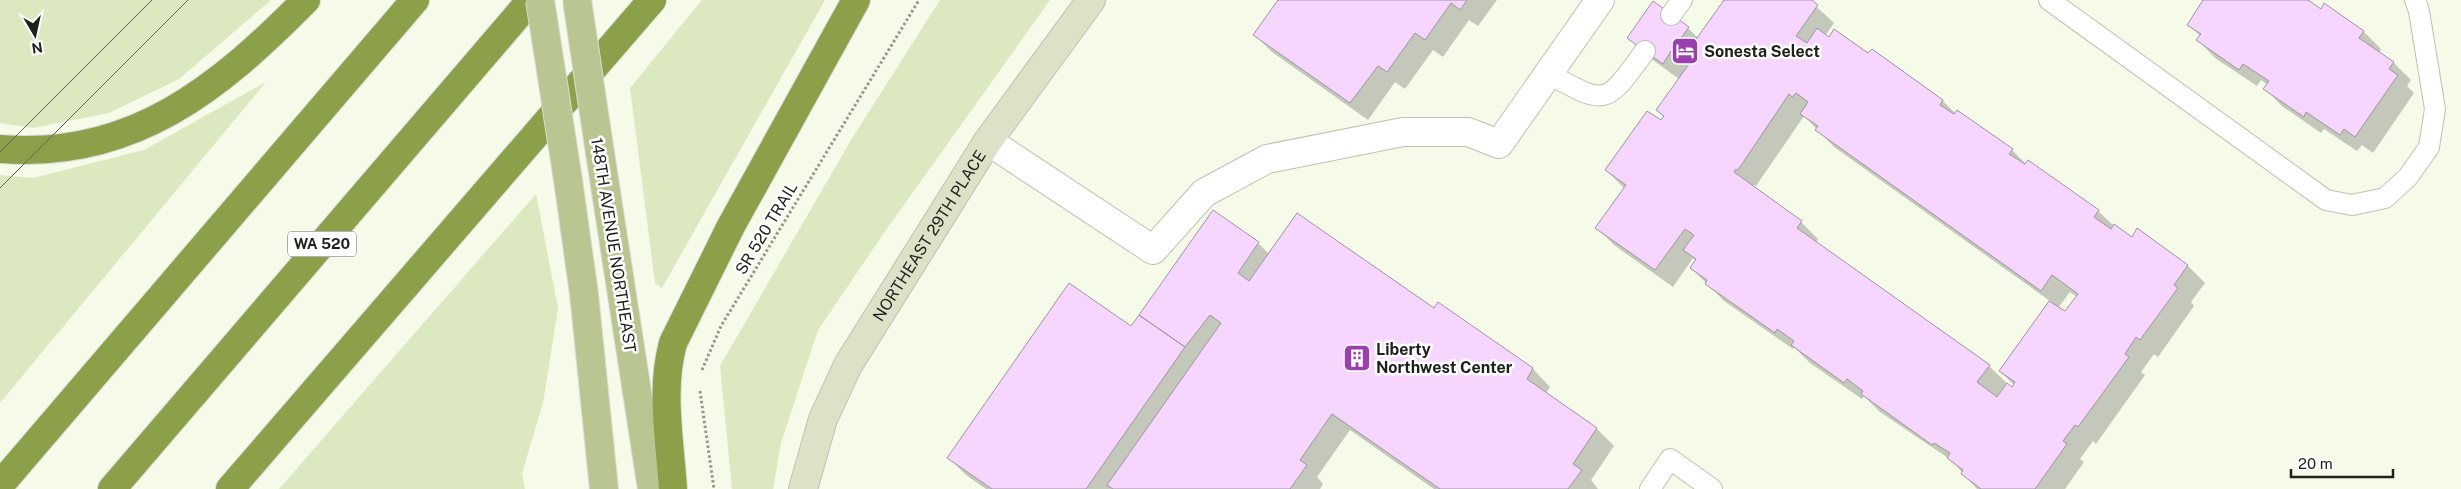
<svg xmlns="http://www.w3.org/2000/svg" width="2461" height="489" font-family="'Public Sans',sans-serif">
<rect width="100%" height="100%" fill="#f5fae9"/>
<!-- green -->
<path fill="#dce8bf" d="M0,0H271L179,79L109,113L33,128L0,123Z
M702,0H825L662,288L655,283L630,88Z
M940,0H1050L886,230L818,330L781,443L773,489H732L720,366L851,140Z
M266,82L0,403V175L33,178L144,150Z
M536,194L558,308L543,403L522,473L525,489H279Z"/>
<!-- shadow -->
<path fill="#0003" fill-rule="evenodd" d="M1280,0H1497L1478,26L1469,20L1443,57L1433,50L1405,89L1395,82L1368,120L1272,52L1255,35Z
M1726,0H1809L1834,23L1825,36L1869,55L1872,50L1943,101L1956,114L2012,150L2026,164L2098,211L2114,226L2132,238L2188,266L2205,283L2191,302L2194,306L2158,357L2154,354L2141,372L2145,375L2096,444L2093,441L2080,459L2084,462L2065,489H1977L1951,460L1880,412L1864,396L1862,399L1810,363L1794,347L1793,349L1724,301L1691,268L1696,261L1693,258L1673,287L1614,245L1597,228L1625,189L1606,170L1665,117L1657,110L1679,79L1646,55L1629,38L1688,28L1698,38ZM1804,116L1834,147L2050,301L2000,371L2014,385L2012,388L1989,366L1816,243L1818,239L1801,222L1752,187L1754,185L1756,186ZM2070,292L2077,297L2065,313L2058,308Z
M2205,0H2310V3L2321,10L2325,5L2364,32L2381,49L2379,53L2394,63L2411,80L2407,86L2414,93L2373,153L2362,145L2357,151L2324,129L2321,133L2282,106L2265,89L2268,85L2261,80L2257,86L2215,58L2198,40L2200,36L2188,24Z
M1213,212L1258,243L1270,255L1434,310L1438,304L1533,369L1550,387L1546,393L1597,429L1614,446L1591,480L1598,489H1434L1350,430L1317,477L1323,484L1320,489H986L966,475L949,458L1131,328Z"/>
<!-- building -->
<path fill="#f6d5fe" stroke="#9f94a1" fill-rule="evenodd" d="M1278,0H1467L1460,10L1451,3L1425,40L1415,33L1387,72L1378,66L1350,103L1253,35Z
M1724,0H1812L1818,5L1796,36L1807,43L1817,28L1829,37L1834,29L1868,53L1872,49L1943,100L1940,105L1954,114L1957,110L2013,149L2009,154L2025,164L2028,160L2099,210L2094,217L2111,229L2114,224L2132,237L2137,228L2188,265L2174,285L2178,288L2140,340L2136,337L2125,354L2129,357L2078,427L2075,425L2063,441L2067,444L2035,489H1981L1961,474L1963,470L1947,458L1950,453L1934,443L1932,445L1861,394L1863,391L1847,379L1844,383L1791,345L1794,341L1777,329L1775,333L1705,284L1707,280L1690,268L1696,259L1683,250L1694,235L1685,229L1655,270L1595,228L1626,185L1605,170L1647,111L1661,120L1664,116L1656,110L1689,64L1671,51L1663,64L1627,38L1653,1L1689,27L1681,38L1692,45ZM1796,93L1808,102L1800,114L1818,126L1815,130L2041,291L2052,275L2078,294L2065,311L2049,301L1999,371L2015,382L2012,387L2007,383L1997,397L1977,382L1990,365L1797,228L1802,221L1734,172L1736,169L1738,170L1789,94L1792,97Z
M2203,0H2308L2321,9L2324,3L2364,31L2359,38L2394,62L2389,69L2398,75L2355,137L2344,129L2340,135L2306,112L2304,117L2263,89L2269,81L2243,64L2239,70L2196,40L2201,34L2187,25Z
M1213,210L1259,242L1238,273L1249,281L1297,213L1434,308L1438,302L1533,368L1527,379L1597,428L1573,464L1582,470L1568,489H1440L1332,414L1300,460L1307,465L1290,489H1113L1107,485L1221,323L1210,315L1185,347L1139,315Z
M1069,283L1131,326L1139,315L1185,347L1086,489H992L947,458Z"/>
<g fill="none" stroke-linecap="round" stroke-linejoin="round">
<!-- lane casing -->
<g stroke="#bdc2b2" stroke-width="22">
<path id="lane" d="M2049,0L2326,200L2352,205L2385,198L2408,177L2429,147L2435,109L2419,11L2415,0
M1671,15L1682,0
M1547,73C1607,106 1605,106 1645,51
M1650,489L1670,459L1712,489"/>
</g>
<!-- street casing -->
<g stroke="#bdc2b2" stroke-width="30">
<path id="street" d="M988,141L1153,250L1204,193L1267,159L1403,132H1468L1499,144L1600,0"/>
</g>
<!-- secondary casing -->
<g stroke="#bdc2b2" stroke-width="30">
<g id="secondary">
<path id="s1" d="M803,489L823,419L848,365L988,141L1091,0"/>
</g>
</g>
<!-- primary casing -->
<g stroke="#dbdbda" stroke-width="30">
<path id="primary" d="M600,153L652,489
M568,180L584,294L604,489"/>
</g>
<!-- highway casing -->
<g stroke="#dbdbda" stroke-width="30">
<path id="highway" d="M0,149C132,160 219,88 306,0
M0,485L415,0
M112,489L531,0
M230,489L652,0
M673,489C670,441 660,390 673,343L731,226L856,0"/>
</g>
<!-- path -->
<path stroke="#94978b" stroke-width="3" stroke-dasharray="2.5 2.5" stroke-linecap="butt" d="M702,370L721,326L919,0
M700,391L714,489"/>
<!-- lane -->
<use href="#lane" stroke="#fff" stroke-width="20"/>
<!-- street -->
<use href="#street" stroke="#fff" stroke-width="28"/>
<!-- secondary -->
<use href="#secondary" stroke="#dce2c8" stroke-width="28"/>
<!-- primary -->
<use href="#primary" stroke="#b9c691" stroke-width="28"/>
<!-- highway -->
<use href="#highway" stroke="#8ba048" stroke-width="28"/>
<!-- tram -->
<path stroke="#62655b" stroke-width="1" d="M0,152L152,0
M0,188L188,0"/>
<!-- primary-bridge casing -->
<g stroke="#dbdbda" stroke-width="30" stroke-linecap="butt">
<path id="primary-bridge" d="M540,0L568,180
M577,0L600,153"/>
</g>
<!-- primary-bridge -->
<use href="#primary-bridge" stroke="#b9c691" stroke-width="28"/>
</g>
<!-- icons -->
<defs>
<g id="hotel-square" transform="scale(1.4375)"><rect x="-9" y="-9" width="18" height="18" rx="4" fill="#9940ac" stroke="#fff"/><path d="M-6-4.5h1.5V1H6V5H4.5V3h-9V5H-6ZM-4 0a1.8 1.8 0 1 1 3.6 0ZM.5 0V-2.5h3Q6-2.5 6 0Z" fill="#fff"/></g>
<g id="building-square" transform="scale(1.4375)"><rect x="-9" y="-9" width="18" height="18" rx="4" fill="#9940ac" stroke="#fff"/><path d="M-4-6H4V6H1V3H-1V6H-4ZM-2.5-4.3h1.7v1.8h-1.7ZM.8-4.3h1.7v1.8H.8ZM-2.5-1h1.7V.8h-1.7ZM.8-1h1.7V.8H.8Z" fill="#fff"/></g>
</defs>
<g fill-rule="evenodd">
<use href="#hotel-square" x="1685" y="51"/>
<use href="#building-square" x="1357" y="358"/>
</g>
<g text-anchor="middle" stroke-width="5" stroke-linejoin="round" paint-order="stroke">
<!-- shield labels -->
<rect fill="#fff" stroke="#62635f" stroke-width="1" x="288" y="231.5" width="68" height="25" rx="4"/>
<g font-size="15" font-weight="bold" fill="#1e201a">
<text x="322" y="249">WA 520</text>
</g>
<!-- poi labels -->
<g font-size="16" font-weight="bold" fill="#1e201a" stroke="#fff" text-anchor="start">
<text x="1704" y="57">Sonesta Select</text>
<text x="1376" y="355">Liberty<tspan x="1376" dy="18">Northwest Center</tspan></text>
</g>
<!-- street labels -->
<g font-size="16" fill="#1e201a" stroke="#fff">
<text transform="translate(766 228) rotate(-59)" y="6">SR 520 TRAIL</text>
<text dy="6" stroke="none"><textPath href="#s1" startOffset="285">NORTHEAST 29TH PLACE</textPath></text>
<text transform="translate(614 245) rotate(81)" y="6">148TH AVENUE NORTHEAST</text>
</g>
</g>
<!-- north arrow -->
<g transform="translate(35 35) rotate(171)" stroke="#ffffff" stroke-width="4" paint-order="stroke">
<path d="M0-4L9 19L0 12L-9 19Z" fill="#1e201a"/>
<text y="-8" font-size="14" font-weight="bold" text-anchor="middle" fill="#1e201a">N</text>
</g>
<!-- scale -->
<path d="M2291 469v8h102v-8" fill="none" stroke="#1e201a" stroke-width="2.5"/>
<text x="2298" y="469" font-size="15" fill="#1e201a" stroke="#ffffff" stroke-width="4" paint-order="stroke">20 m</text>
</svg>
